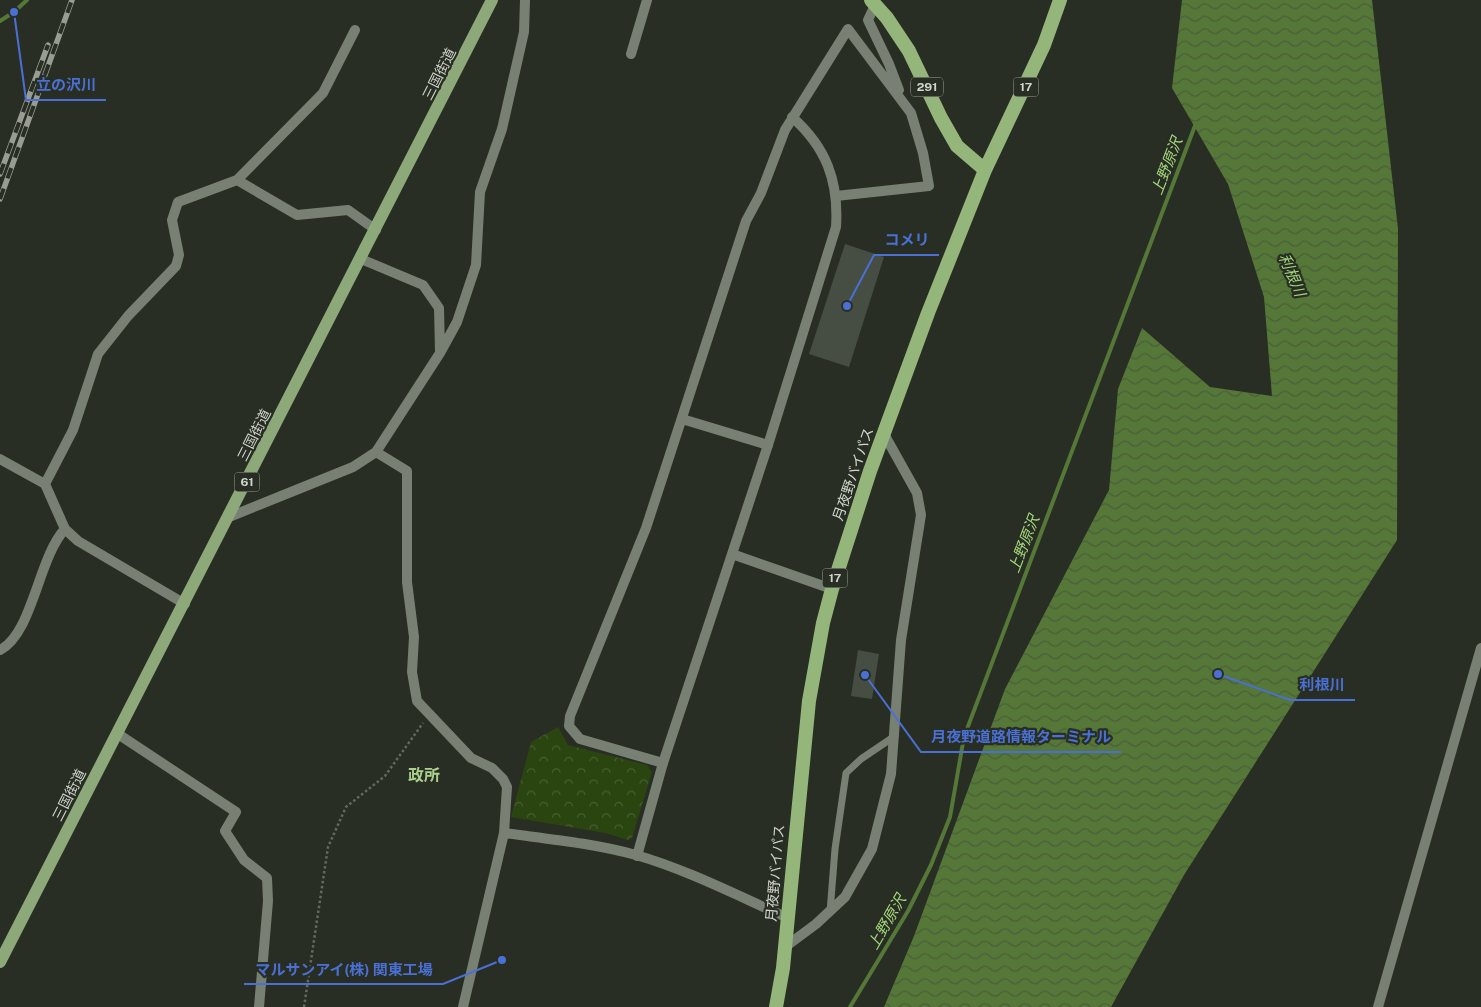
<svg xmlns="http://www.w3.org/2000/svg" width="1481" height="1007" font-family="'Public Sans','Noto Sans JP',sans-serif">
<defs>
<pattern id="park-crowns" width="20" height="18" patternUnits="userSpaceOnUse" patternTransform="scale(1.25)"><rect width="20" height="18" fill="#2a4510"/><path d="M2 6a3 3 0 1 1 6 0M12 15a3 3 0 1 1 6 0" fill="none" stroke="#485f32"/></pattern>
<pattern id="water-waves" width="16" height="10" patternUnits="userSpaceOnUse" patternTransform="scale(1.25)"><rect width="16" height="10" fill="#557738"/><path d="M0 5q4-4 8 0t8 0" fill="none" stroke="#4b5e3b"/></pattern>
</defs>
<rect width="100%" height="100%" fill="#282e23"/>
<!-- park -->
<path fill="url(#park-crowns)" d="M558,727L568,745L647,765L652,772L632,838L628,840L605,833L511,817L531,742Z"/>
<!-- water -->
<path fill="url(#water-waves)" d="M1182,0H1372L1398,229L1397,540L1184,875L1111,1007H884L914,936L1005,689L1109,490L1118,389L1142,328L1210,387L1272,396L1264,297L1228,184L1172,88Z"/>
<g fill="none" stroke-linecap="round" stroke-linejoin="round">
<!-- stream -->
<path stroke="#557738" stroke-width="4" d="M0,21L14,12L27,0
M850,1007L908,911L931,865L950,817L964,737L1196,123"/>
</g>
<!-- building -->
<path fill="#464d42" d="M845,244L884,257L849,367L809,354Z
M858,650L879,654L872,699L851,696Z"/>
<g fill="none" stroke-linecap="round" stroke-linejoin="round">
<!-- path -->
<path stroke="#64695f" stroke-width="2.5" stroke-dasharray="2.5 2.5" stroke-linecap="butt" d="M304,1007L328,847L346,807L385,776L423,723"/>
<!-- service -->
<path stroke="#788073" stroke-width="7" d="M830,912L835,849L846,773L861,759L895,736"/>
<!-- minor -->
<path stroke="#788073" stroke-width="10" d="M875,5L868,20L889,64L899,90
M631,54L647,0
M237,180L297,215L348,210L376,230
M361,259L423,285L439,308L440,352
M682,419L768,445
M376,452L407,471V582L414,637L412,672L417,701L471,758L492,768L503,779L507,787L504,833L463,1007
M0,459L45,484L65,529L78,541L185,604
M45,484L73,430L98,354L128,316L176,266L179,255L172,220L178,202L237,180L323,93L355,30
M229,517L353,467L376,452L440,353L457,322L476,265L480,192L502,129L524,32L525,0
M0,650C33,633 38,558 65,529
M118,734L236,812L225,831L244,860L267,878L268,901L259,1007
M663,763L580,739L569,726L570,716L646,528L746,221L761,193L785,130L848,29L911,113L923,153L929,186L836,196
M1378,1007L1481,648"/>
<!-- tertiary -->
<path stroke="#788073" stroke-width="10" d="M732,554L832,589
M504,833C548,839 592,843 636,855C688,870 738,896 788,918
M637,856L663,763L768,445L836,227C839,181 826,147 792,117
M785,947L816,924L845,897L872,849L891,774L901,640L921,515L917,493L884,434"/>
<!-- primary -->
<path stroke="#8ea979" stroke-width="12" d="M0,962L492,0"/>
<!-- trunk -->
<path stroke="#95b67b" stroke-width="14" d="M871,0L887,18L909,51L941,118L957,146L985,170
M776,1007L783,968L809,701L823,623L832,589L870,471L928,313L985,170L1044,45L1060,0"/>
<!-- rail casing -->
<g stroke="#989c94" stroke-width="5.5">
<path id="rail" d="M0,174L48,45
M0,199L72,0"/>
</g>
<!-- rail -->
<use href="#rail" stroke="#282e23" stroke-width="4" stroke-dasharray="11" stroke-linecap="butt"/>
</g>
<g text-anchor="middle" stroke-width="4.5" stroke-linejoin="round" paint-order="stroke">
<!-- shield labels -->
<g fill="#282e23" stroke="#9ea29a" stroke-width="1">
<rect x="911" y="77.5" width="32" height="19" rx="4"/>
<rect x="1013.5" y="77.5" width="25" height="19" rx="4"/>
<rect x="234.5" y="472.5" width="25" height="19" rx="4"/>
<rect x="822.5" y="568.5" width="25" height="19" rx="4"/>
</g>
<g font-size="12" font-weight="bold" fill="#d0d4cd">
<text x="927" y="91">291</text>
<text x="1026" y="91">17</text>
<text x="247" y="486">61</text>
<text x="835" y="582">17</text>
</g>
<!-- street labels -->
<g font-size="14" fill="#d0d4cd" stroke="#282e23">
<text transform="translate(439 74) rotate(-63)" y="5">三国街道</text>
<text transform="translate(254 435) rotate(-63)" y="5">三国街道</text>
<text transform="translate(853 474) rotate(-71)" y="5">月夜野バイパス</text>
<text transform="translate(69 795) rotate(-63)" y="5">三国街道</text>
<text transform="translate(775 873) rotate(-85)" y="5">月夜野バイパス</text>
</g>
<!-- water labels -->
<g font-size="15" font-style="italic" fill="#a4d67c" stroke="#282e23">
<text transform="translate(1167 166) rotate(-69)" y="5">上野原沢</text>
<text transform="translate(1292 275) rotate(67)" y="5">利根川</text>
<text transform="translate(1024 544) rotate(-69)" y="5">上野原沢</text>
<text transform="translate(887 922) rotate(-60)" y="5">上野原沢</text>
</g>
<!-- quarter labels -->
<g font-size="16" font-weight="bold" fill="#abd18d" stroke="#282e23">
<text x="424" y="781">政所</text>
</g>
</g>
<!-- callouts -->
<path fill="none" stroke="#4a70d5" stroke-width="2" d="M14 12L26 100H106M847 306L874 255H939M1218 674L1290 700H1355M865 675L921 752H1121M502 960L443 984H244"/>
<g fill="#4a70d5" stroke="#282e23" stroke-width="2">
<circle cx="14" cy="12" r="5"/>
<circle cx="847" cy="306" r="5"/>
<circle cx="1218" cy="674" r="5"/>
<circle cx="865" cy="675" r="5"/>
<circle cx="502" cy="960" r="5"/>
</g>
<g font-size="15" text-anchor="middle" font-weight="bold" fill="#4a70d5" stroke="#282e23" stroke-width="4.5" stroke-linejoin="round" paint-order="stroke">
<text x="66" y="90">立の沢川</text>
<text x="907" y="245">コメリ</text>
<text x="1322" y="690">利根川</text>
<text x="1021" y="742">月夜野道路情報ターミナル</text>
<text x="344" y="975">マルサンアイ(株) 関東工場</text>
</g>
</svg>
